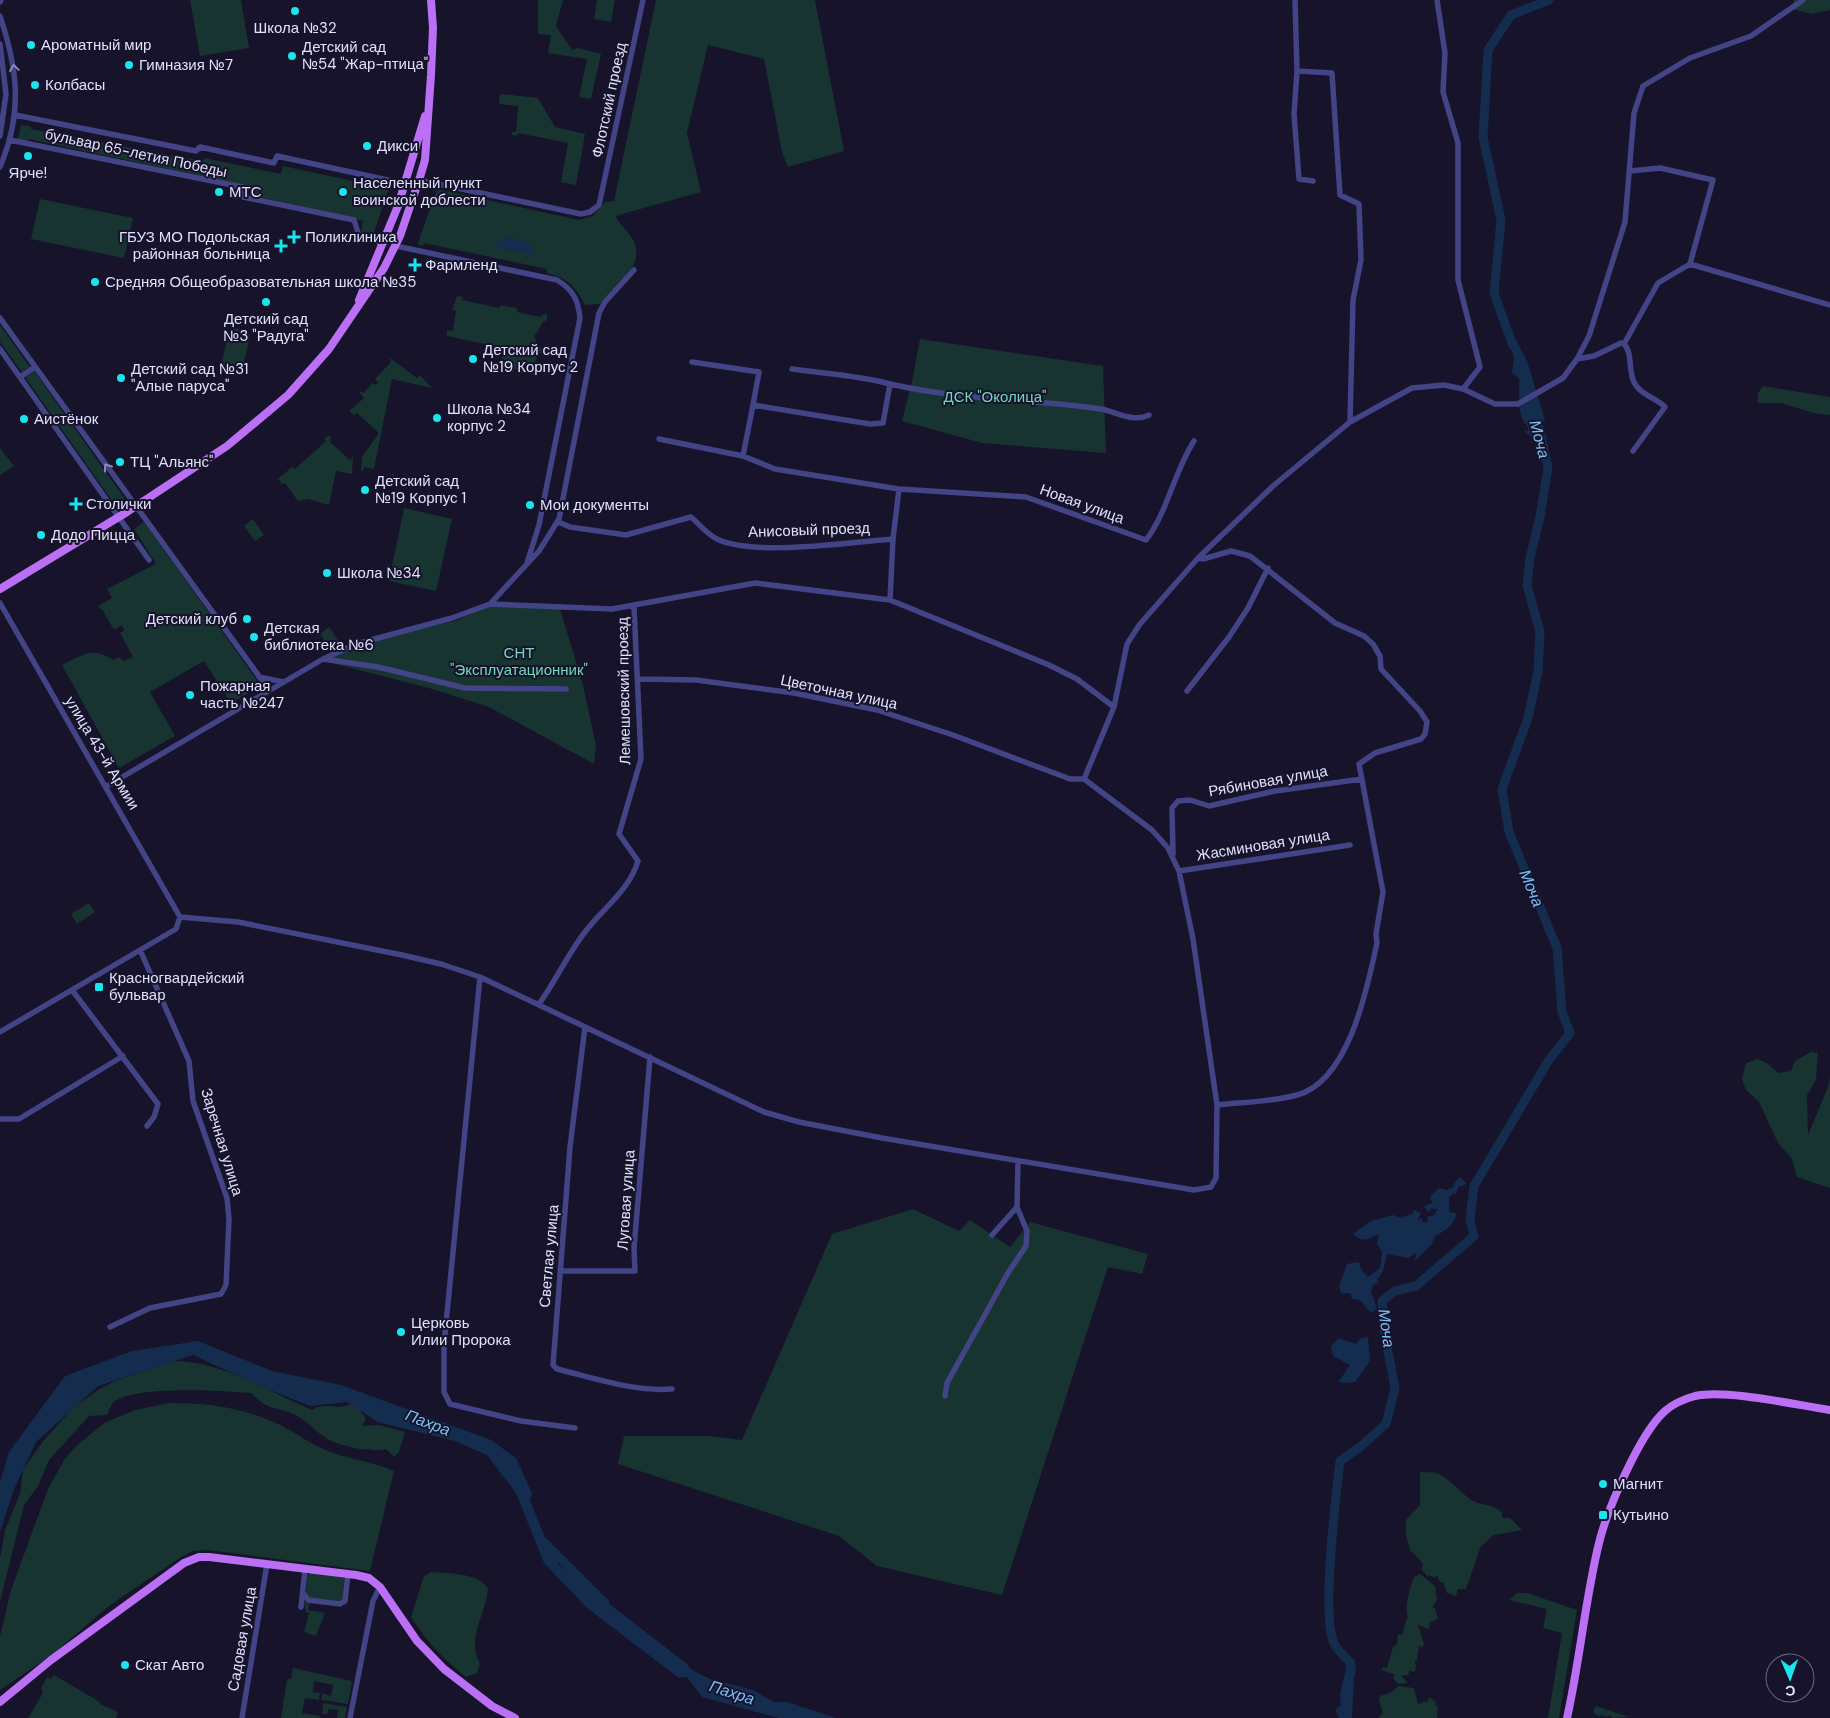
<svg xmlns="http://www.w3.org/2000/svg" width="1830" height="1718" font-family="'DM Sans',sans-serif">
<rect width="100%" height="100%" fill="#16132b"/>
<!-- green -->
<path fill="#173431" d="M190,0H241L249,48L200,56Z
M538,0H563L556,26L572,50L578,48L601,54L591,99L579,97L587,59L548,53L551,35L538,34Z
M597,0H615L611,22L594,19Z
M656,0H815L844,151L788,167L782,152L764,59L708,45L687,133L701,192L615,216C620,224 627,231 632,238C648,264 616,287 600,304L585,305C576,287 567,278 547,273V269L424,243L423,246L419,245L418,243L437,189L579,220L593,216L605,202L614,201Z
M1794,0H1830V10L1811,14L1792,9Z
M500,94L538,98L555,127L585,134L576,185L561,182L568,143L518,133L517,136L512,135V132H516L518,106L499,104Z
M21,125L30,126L31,129L203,161L204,158L281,174L283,166L371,185L375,180L390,184L372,239L360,236L363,221L250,195L252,187L29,139L28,141L18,139Z
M40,199L133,218L124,258L31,239Z
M457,296L463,297L462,300L499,308L500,305L517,308V312L541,317L543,314L547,315V320L543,322L534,337L542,349L541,353H538L533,371L536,375L534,377L531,372L514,369L513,373L499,371L504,348L447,336V330L453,331L456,311L452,310Z
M0,325L30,367L22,372L0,342Z
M234,328L247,331L250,336L242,371L237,374L224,371L221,366L229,331Z
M920,339L1103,366L1106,453L982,443L902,421L912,381Z
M390,358L417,378L420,375L432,388L392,379L374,469L365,467L361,472L362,457L379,433L357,413L354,415L349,411L364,398L360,393L361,391L364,393L372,383L376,385L378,382L375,379L391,362Z
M34,371L125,499L115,505L25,377Z
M1763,386L1830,397V415L1814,413L1781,403H1758V393Z
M329,436L331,437L330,442L350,460L353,457L352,474L336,471L329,505L308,499L298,501L285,483L282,484L278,479L292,467L295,469L326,441L324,438Z
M0,448L14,466L0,475Z
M404,508L452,519L436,591L389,581Z
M253,519L264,535L255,541L244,526Z
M144,522L261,686L231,703L204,661L150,692L175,736L119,768L62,665C82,655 93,646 113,660L120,657L123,661L133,657L120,633L124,630L122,625L114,630L102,609H100L98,606L112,598L107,589L156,564L134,529Z
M491,605L560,609L583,685L596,745L594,764L489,707L429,688L332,663L331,656L355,645L455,621Z
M329,627L340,643L331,650L320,634Z
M89,903L95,912L77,924L71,914Z
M1811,1052L1818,1053L1816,1080L1807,1095L1808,1135L1828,1087L1830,1077V1188L1797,1177L1792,1159L1778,1143L1759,1102L1746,1090L1742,1079L1746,1063L1757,1059L1767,1063L1778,1073L1791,1071L1795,1061Z
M913,1209L959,1231L970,1220L1010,1247L1030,1222L1148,1254L1142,1274L1108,1267L1002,1595L877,1566L839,1536L618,1464L624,1436H708L742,1440L832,1234Z
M174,1361C225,1362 266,1391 312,1410C327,1401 336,1411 350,1404L359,1409L366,1419L362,1426L379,1425L405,1432L399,1452L394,1457L386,1449C372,1453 338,1446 326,1438C315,1431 307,1420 295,1415C274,1405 269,1412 251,1393C225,1391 129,1384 112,1404C110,1407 109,1412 107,1415L89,1416L49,1460L38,1486L24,1505L0,1602V1558L5,1530L20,1494L23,1469L44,1440L73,1408L98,1390L115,1381Z
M169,1403C208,1403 238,1407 274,1422C292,1430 307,1442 325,1450C347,1459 371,1461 394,1471L370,1571L208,1550L193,1551L181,1557L109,1606L53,1654L0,1690V1636L11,1590L48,1489L64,1460L76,1446L104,1423L135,1410Z
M1420,1472C1425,1472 1431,1472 1436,1473C1450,1478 1460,1493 1473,1501C1483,1506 1494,1504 1502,1513V1518H1510L1522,1530L1494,1535L1481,1546L1466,1589H1458L1456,1596L1447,1593L1443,1582H1440L1437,1576L1435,1578L1429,1575L1428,1577L1422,1570L1423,1564L1413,1552L1411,1553L1406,1535V1520L1420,1505Z
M312,1572L345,1578L343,1603L306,1598L307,1575Z
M431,1572C450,1574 476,1572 488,1588C486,1615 466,1638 480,1664L477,1673L466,1677C444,1660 426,1641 411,1617L424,1576Z
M1420,1574L1435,1586L1437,1600L1432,1607L1435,1608L1438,1619L1430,1622L1429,1629L1418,1625L1424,1644L1422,1648L1419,1645L1417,1660L1414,1662L1416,1665L1415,1671L1412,1672L1410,1670L1408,1675L1401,1676L1408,1683L1398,1684L1393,1678L1395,1675L1382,1670L1383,1667L1387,1668L1393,1647L1397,1644L1398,1634L1402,1635C1405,1628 1404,1623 1408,1617C1404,1607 1410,1587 1414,1577Z
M1517,1593H1527L1577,1610L1559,1718H1548L1562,1633L1543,1628L1547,1609L1509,1600Z
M304,1602L312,1604L309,1605L308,1610L325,1613L316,1636L304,1632L309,1613L306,1612Z
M293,1668L352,1681L348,1704L321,1700L322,1693L331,1696L333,1685L314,1681L313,1692L320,1693L319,1700L305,1698L302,1713L320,1716V1718H281L287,1679H291Z
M54,1675L100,1702V1704L118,1712L116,1718H28L43,1693L41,1688L47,1677L51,1679Z
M1398,1686L1414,1688L1418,1704L1428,1701L1429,1697L1436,1702L1435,1706H1438L1437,1718H1378L1383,1713L1379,1700L1380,1696L1392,1692Z
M323,1703L347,1707L345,1718H337L338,1710L329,1709L327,1714H322Z
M1596,1706L1629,1717L1612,1718L1610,1715L1605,1717L1603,1715L1598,1716L1593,1712Z"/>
<!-- water -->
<path fill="#142d4e" d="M507,237L529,242L535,255L497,248L496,244Z
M1513,334L1527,361L1545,420L1543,422L1545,445L1540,447L1534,439L1524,431H1528V428C1527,425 1523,421 1522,418C1518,411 1520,388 1519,378L1512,373L1514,357L1506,335Z
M1460,1177L1467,1184L1458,1187L1456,1194H1452L1449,1198V1212L1456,1213C1456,1224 1444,1232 1435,1236L1432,1244L1415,1261L1416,1253L1408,1258L1387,1254L1383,1271L1377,1280L1379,1282L1373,1285L1371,1291L1377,1309L1371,1313L1360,1300L1352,1299L1350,1293H1341L1339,1286L1347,1264L1359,1262L1361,1269L1368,1277L1380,1268L1382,1252L1377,1244L1379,1234C1367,1240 1363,1243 1353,1234L1371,1221L1393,1215L1400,1218L1412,1214L1414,1210L1421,1213L1418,1220L1422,1218V1222H1427L1428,1216H1433L1438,1209H1430L1429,1213L1424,1206L1433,1203L1430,1197L1439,1188L1447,1190L1454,1187V1184Z
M1368,1337L1370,1361L1355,1382L1342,1383L1339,1381L1350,1365L1333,1356L1331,1346L1339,1338L1356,1344L1361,1338Z
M198,1341L272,1371L341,1385L491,1440L516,1458L532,1493L530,1500L545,1538L559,1565L687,1664L692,1670L710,1679L753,1690L774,1702H787L836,1718H779L760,1713L702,1697L687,1677L679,1678L587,1608L544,1563L516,1493L487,1455L455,1441L378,1422L347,1402L310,1406L265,1388L193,1355L98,1386L36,1442L14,1489L0,1532V1482L9,1452L65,1376L132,1351Z
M1355,1659L1352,1718H1339L1335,1710L1341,1705C1337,1690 1347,1677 1346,1662Z"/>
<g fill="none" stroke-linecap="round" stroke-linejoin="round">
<!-- river -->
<path stroke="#142d4e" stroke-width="9" d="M1513,346L1494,293L1501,220L1483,137L1488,50L1511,15L1549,0
M542,1540L605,1603
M1351,1672V1664C1346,1657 1337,1651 1334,1643C1321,1616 1336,1496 1340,1461L1360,1447L1386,1424L1395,1388L1384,1330L1382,1301L1395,1291L1416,1286L1474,1236L1470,1220L1474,1186L1549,1060L1570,1033L1562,1012L1557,948L1509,832L1502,789L1528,718L1538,671L1540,632L1527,585L1530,558L1540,517L1548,467L1541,435"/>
<!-- minor -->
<path stroke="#424486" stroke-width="5.5" d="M1295,0L1297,71L1294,114L1299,179L1313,181
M1437,0L1445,53L1443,92L1458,143V280L1480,367L1463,389
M0,2L1,0
M0,16C18,70 23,113 0,167
M0,44L6,94L0,136
M1297,71L1332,73L1340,195L1359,204L1361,260L1353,300L1350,422
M15,115L196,151L200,147L274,163L277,156L392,181
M10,140L242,187L244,192L243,197L354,220L359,236L384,244
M1630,171L1660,168L1713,180L1690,264L1830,305
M419,180L581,214L590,212L599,205L643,0
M396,246L557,280C573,290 578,299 580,318L539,525L527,563
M0,318L269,690
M1624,344L1658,283L1690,264
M0,349L149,560
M1577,359L1594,356L1621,343L1624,344C1633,353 1628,371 1634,382C1639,394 1656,398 1665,407L1633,451
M692,362L759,372L753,405
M20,377L35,367
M890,384C960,400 1031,399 1101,409C1117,412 1133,423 1149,415
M659,439L743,456L775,469L899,489
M743,456L753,405L870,424L883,423L890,384C858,375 826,374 792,369
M558,522L570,527L626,535L691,517C699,524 708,535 717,539C753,557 851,542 893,539L890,600
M893,539L899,489L1026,497L1146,540C1168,511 1174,472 1194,441
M1198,558L1203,559L1231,551L1250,556L1335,623L1364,636L1373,644L1380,656L1381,669L1420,711L1427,722L1425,734L1421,739L1375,753L1359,764L1383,892L1376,934L1377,943C1367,989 1349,1081 1297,1095C1272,1102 1243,1102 1217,1105
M0,603L180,917
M490,604L612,609L755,583L890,600L1049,665L1077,679L1114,707
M323,659L378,667L465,688L566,689
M259,677L283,682
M639,679L696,680L794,693L877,710L953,735L1070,779H1084
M1187,691L1229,637L1248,608L1268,568
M1084,779L1114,707L1127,644L1140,624L1198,558L1273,486L1350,422L1412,388L1444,385L1463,389L1495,404H1518L1563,378L1577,359L1589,336L1625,222L1634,113L1643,86L1690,58L1751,36L1803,0
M107,786L323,659L356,644L452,618L490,604L539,551L559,519L599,313L605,302L634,270
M1173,854L1172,808L1178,801L1190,800L1209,806L1275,791L1362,779
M1179,871L1350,845
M180,917L238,922L402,955L441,964L480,977L764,1112L799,1122L882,1138L1194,1190L1211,1187L1216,1178L1217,1105L1193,939L1179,871L1168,848L1152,830L1084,779
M480,977L444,1344V1392L450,1404L521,1421L575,1428
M72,990L158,1104L154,1117L147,1126
M539,1004C556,981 567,955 585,932C603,908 629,891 638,861L619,834L641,759L634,607
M585,1027L570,1147L553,1365L557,1369C594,1378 634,1392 672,1389
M0,1032L176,929L180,917
M0,1119H19L123,1056
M992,1235L1017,1207L1018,1161
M561,1271H635L634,1248L650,1057
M110,1327L150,1308L221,1294L226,1285L229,1219L227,1198L193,1101L189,1061L140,950
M945,1396L947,1383L1008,1273L1026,1246L1027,1231L1017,1207
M304,1594L308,1600L340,1604L345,1601L348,1574
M301,1607L305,1569
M242,1718L267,1564
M350,1718L373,1601L380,1587"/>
<!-- major -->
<path stroke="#bb6ff4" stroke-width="8" d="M359,300L398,206L425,116
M0,589L127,512L227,446L288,395L329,349L384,268L400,236L420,177L425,160L431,75L433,28L431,0
M0,1702L51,1660L184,1563L199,1557H209L356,1575L369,1578L380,1587L417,1641L444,1669L492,1706L515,1718
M1567,1718C1580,1660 1585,1600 1599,1543C1607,1510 1640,1433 1665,1411C1673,1404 1684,1399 1695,1396C1726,1389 1796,1405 1830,1410"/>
</g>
<!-- one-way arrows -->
<defs><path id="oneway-chevron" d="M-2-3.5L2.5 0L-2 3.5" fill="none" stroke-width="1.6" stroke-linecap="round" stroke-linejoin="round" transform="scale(1.25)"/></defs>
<g stroke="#8a8abc">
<use href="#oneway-chevron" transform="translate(14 68) rotate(-98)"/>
<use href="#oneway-chevron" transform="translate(107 467) rotate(-126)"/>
</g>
<!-- markers -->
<g fill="#1ae5ee" stroke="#16132b" stroke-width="2">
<circle cx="295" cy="11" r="5"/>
<circle cx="31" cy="45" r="5"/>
<circle cx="292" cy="56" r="5"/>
<circle cx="129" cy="65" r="5"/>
<circle cx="35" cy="85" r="5"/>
<circle cx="367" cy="146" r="5"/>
<circle cx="28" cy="156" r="5"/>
<circle cx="219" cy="192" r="5"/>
<circle cx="343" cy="192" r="5"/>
<path d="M291.5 229.5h5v5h5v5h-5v5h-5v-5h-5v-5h5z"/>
<path d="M278.5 238.5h5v5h5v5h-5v5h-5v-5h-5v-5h5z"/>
<path d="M412.5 257.5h5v5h5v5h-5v5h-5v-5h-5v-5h5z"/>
<circle cx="95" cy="282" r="5"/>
<circle cx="266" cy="302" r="5"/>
<circle cx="473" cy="359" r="5"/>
<circle cx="121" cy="378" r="5"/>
<circle cx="437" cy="418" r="5"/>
<circle cx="24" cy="419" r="5"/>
<circle cx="120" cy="462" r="5"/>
<circle cx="365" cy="490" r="5"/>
<path d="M73.5 496.5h5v5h5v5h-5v5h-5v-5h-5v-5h5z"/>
<circle cx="530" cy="505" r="5"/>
<circle cx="41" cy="535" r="5"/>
<circle cx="327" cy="573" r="5"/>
<circle cx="247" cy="619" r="5"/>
<circle cx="254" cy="637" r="5"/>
<circle cx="190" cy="695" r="5"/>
<rect x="94" y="982" width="10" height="10" rx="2.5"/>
<circle cx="401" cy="1332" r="5"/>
<circle cx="1603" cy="1484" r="5"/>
<rect x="1598" y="1510" width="10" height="10" rx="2.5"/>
<circle cx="125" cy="1665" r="5"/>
</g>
<g text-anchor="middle" stroke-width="4" stroke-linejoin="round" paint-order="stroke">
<!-- poi labels -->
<g font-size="15" fill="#e1e0fd" stroke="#16132b" text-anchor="start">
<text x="295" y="33" text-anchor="middle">Школа №32</text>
<text x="41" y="50">Ароматный мир</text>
<text x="302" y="52">Детский сад<tspan x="302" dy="17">№54 "Жар-птица"</tspan></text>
<text x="139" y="70">Гимназия №7</text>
<text x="45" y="90">Колбасы</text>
<text x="377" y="151">Дикси</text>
<text x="28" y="178" text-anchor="middle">Ярче!</text>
<text x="353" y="188">Населенный пункт<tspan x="353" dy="17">воинской доблести</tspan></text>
<text x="229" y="197">МТС</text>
<text x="270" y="242" text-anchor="end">ГБУЗ МО Подольская<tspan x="270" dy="17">районная больница</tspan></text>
<text x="305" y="242">Поликлиника</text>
<text x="425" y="270">Фармленд</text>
<text x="105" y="287">Средняя Общеобразовательная школа №35</text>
<text x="266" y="324" text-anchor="middle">Детский сад<tspan x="266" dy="17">№3 "Радуга"</tspan></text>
<text x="483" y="355">Детский сад<tspan x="483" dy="17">№19 Корпус 2</tspan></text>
<text x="131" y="374">Детский сад №31<tspan x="131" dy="17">"Алые паруса"</tspan></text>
<text x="447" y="414">Школа №34<tspan x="447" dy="17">корпус 2</tspan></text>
<text x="34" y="424">Аистёнок</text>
<text x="130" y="467">ТЦ "Альянс"</text>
<text x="375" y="486">Детский сад<tspan x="375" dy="17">№19 Корпус 1</tspan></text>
<text x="86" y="509">Столички</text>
<text x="540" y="510">Мои документы</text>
<text x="51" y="540">Додо Пицца</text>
<text x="337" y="578">Школа №34</text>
<text x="237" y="624" text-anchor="end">Детский клуб</text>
<text x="264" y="633">Детская<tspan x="264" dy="17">библиотека №6</tspan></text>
<text x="200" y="691">Пожарная<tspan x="200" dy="17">часть №247</tspan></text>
<text x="109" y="983">Красногвардейский<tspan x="109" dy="17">бульвар</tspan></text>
<text x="411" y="1328">Церковь<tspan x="411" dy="17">Илии Пророка</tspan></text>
<text x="1613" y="1489">Магнит</text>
<text x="1613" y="1520">Кутьино</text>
<text x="135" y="1670">Скат Авто</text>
</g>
<!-- street labels -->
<g font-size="15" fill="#e1e0fd" stroke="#16132b">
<text transform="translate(609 100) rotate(-78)" y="5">Флотский проезд</text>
<text transform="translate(136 153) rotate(12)" y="5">бульвар 65-летия Победы</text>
<text transform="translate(1082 504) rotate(20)" y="5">Новая улица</text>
<text transform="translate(809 530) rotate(-2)" y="5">Анисовый проезд</text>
<text transform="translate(624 691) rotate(-91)" y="5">Лемешовский проезд</text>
<text transform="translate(839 692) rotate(12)" y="5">Цветочная улица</text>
<text transform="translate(102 753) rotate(59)" y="5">улица 43-й Армии</text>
<text transform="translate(1268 781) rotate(-10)" y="5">Рябиновая улица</text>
<text transform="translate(1263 845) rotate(-9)" y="5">Жасминовая улица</text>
<text transform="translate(222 1142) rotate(73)" y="5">Заречная улица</text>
<text transform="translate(626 1200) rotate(-86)" y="5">Луговая улица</text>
<text transform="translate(549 1256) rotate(-85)" y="5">Светлая улица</text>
<text transform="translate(242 1639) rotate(-80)" y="5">Садовая улица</text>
</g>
<!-- park labels -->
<g font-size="15" fill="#6fd9b8" stroke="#16132b">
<text x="995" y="402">ДСК "Околица"</text>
<text x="519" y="658">СНТ<tspan x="519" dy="17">"Эксплуатационник"</tspan></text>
</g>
<!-- water labels -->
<g font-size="16" font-style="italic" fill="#76c1f5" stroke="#16132b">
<text transform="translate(1540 439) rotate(75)" y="6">Моча</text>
<text transform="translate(1532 888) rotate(67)" y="6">Моча</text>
<text transform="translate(1387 1328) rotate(82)" y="6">Моча</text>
<text transform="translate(428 1422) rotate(21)" y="6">Пахра</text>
<text transform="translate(732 1692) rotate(18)" y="6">Пахра</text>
</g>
</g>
<!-- north arrow -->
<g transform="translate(1790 1678) rotate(178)"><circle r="24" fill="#16132b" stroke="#67657f"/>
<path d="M0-4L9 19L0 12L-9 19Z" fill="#1ae5ee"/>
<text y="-8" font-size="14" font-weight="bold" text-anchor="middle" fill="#e1e0fd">С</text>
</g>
</svg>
